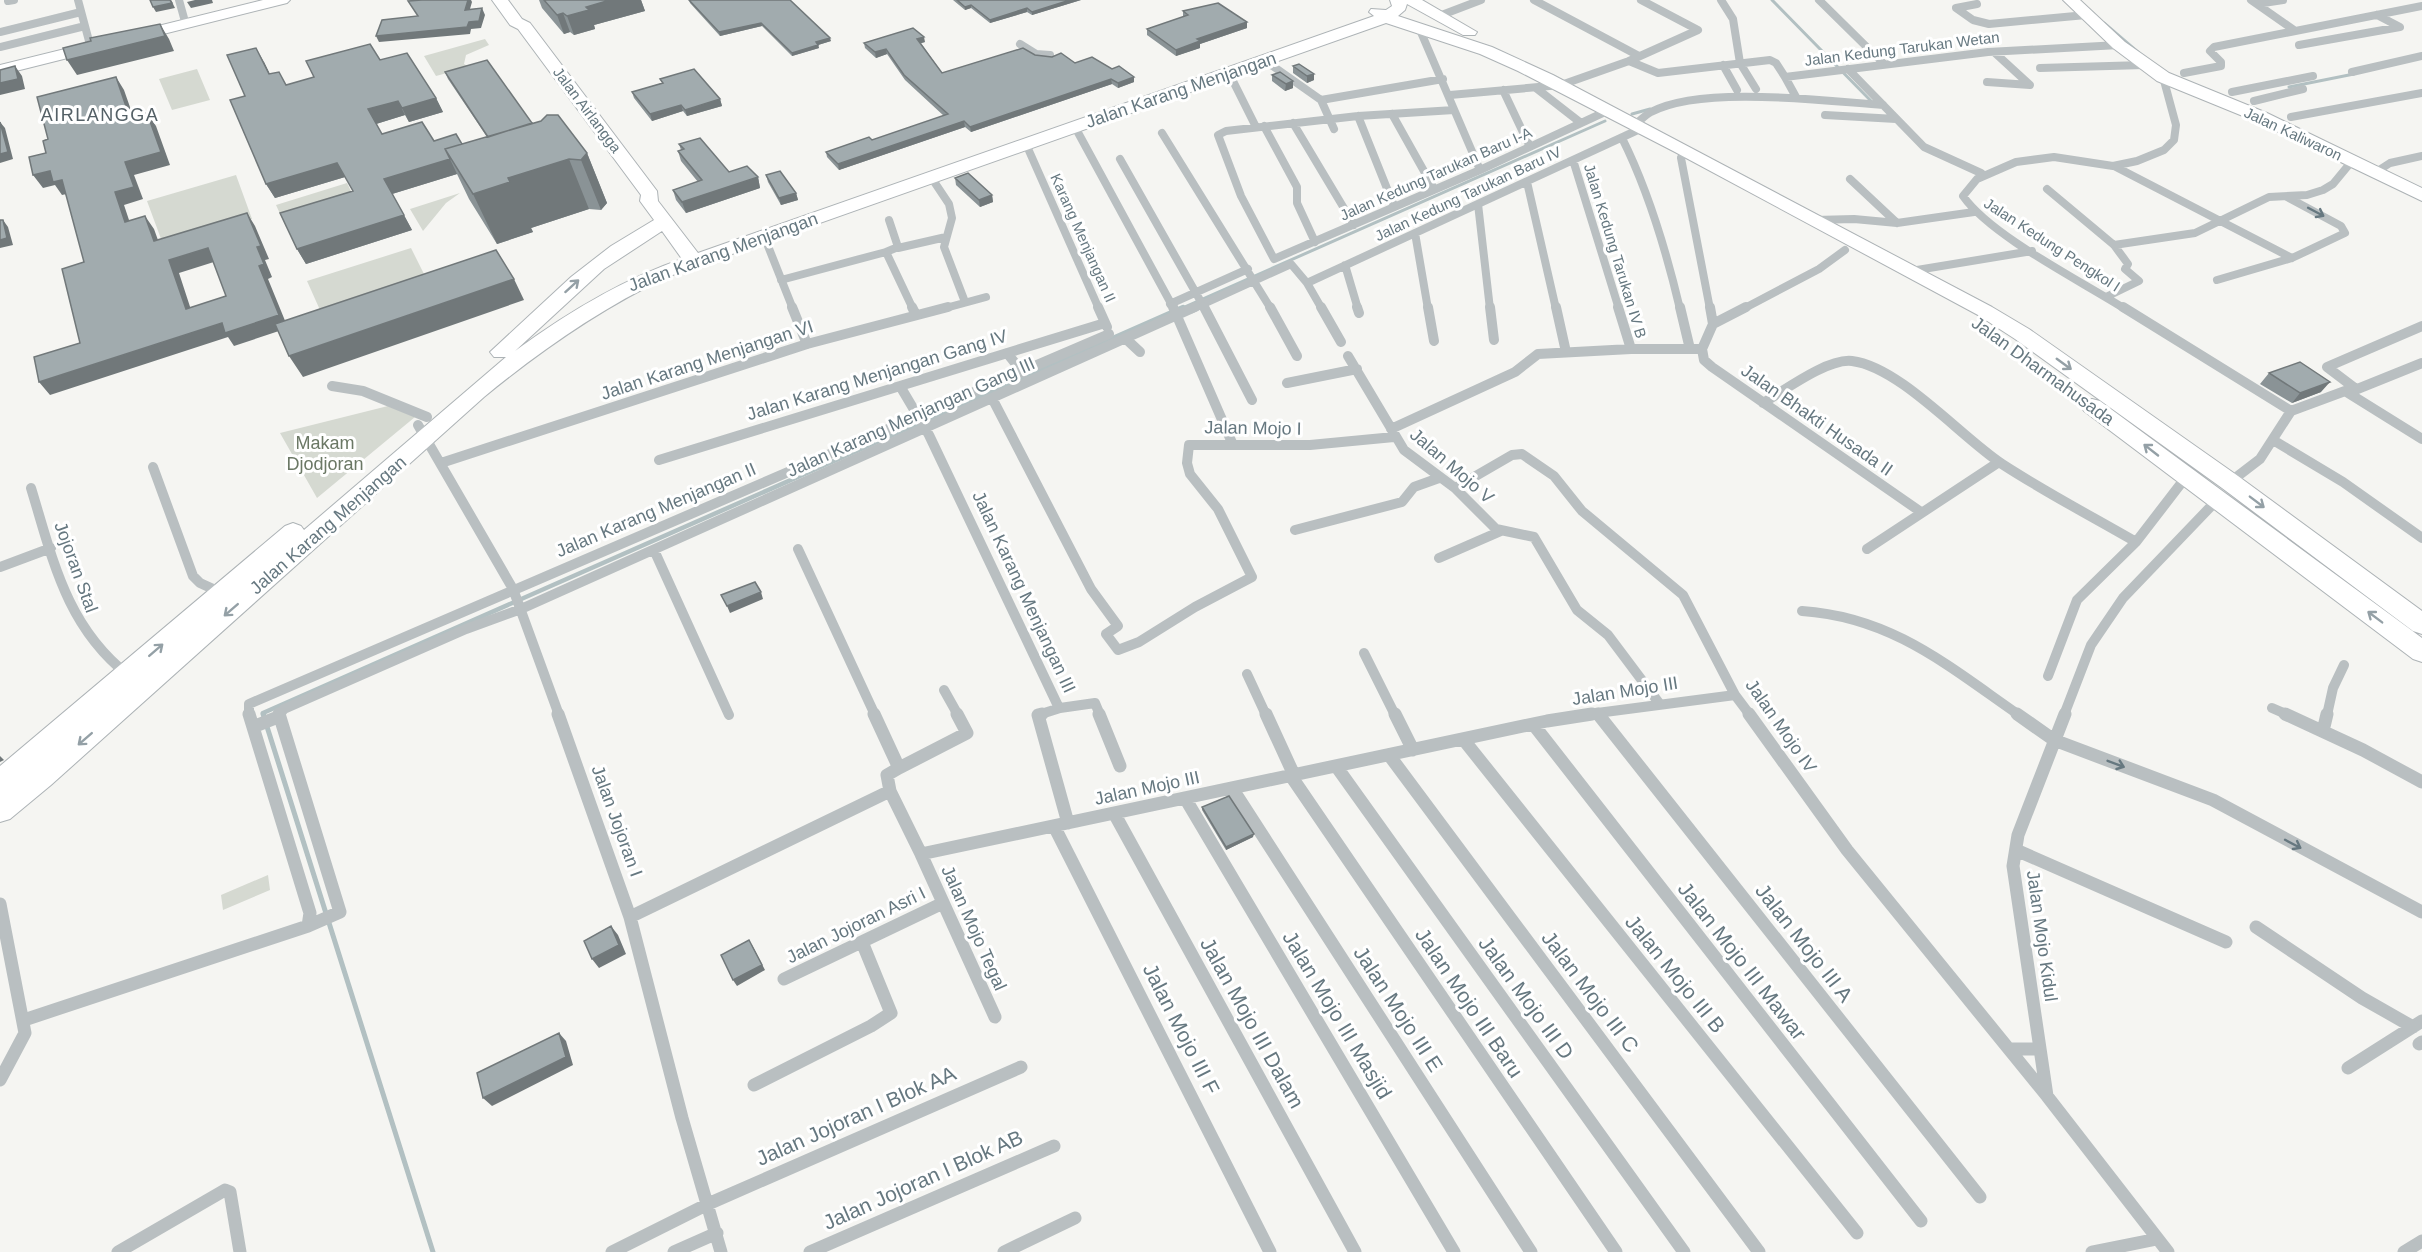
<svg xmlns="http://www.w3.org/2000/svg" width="2422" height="1252" font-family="Arial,sans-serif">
<rect width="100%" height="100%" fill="#f5f5f2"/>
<!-- green -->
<path fill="#d5d9d1" d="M485,39L489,45L466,55L464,64L469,67L436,76L424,56Z
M197,69L210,100L172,110L159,79Z
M236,175L252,219L164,247L147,201Z
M347,183L358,205L286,227L276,205Z
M460,193L446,203L423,231L410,209Z
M411,248L425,276L320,310L307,281Z
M388,406L415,417L317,498L280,433Z
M268,875L270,890L223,910L221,895Z"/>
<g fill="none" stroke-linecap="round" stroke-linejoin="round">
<!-- stream-far2 -->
<path stroke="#b2c0c2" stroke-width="3" d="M1772,0L1873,103
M2104,23L2139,53
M2289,87L2354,74
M1632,114L1650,109
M1180,309L1605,121"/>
<!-- stream-far1 -->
<path stroke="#b2c0c2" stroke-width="4.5" d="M264,715L263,713L1183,307"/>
<!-- stream -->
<path stroke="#b2c0c2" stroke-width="5" d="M263,714L433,1252"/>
<!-- major casing -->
<g stroke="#adb3b6" stroke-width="2">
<path id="major" d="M263,0H290L287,3L0,75V65Z
M492,0H508L522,19L530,23L657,191L658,201L698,253L1374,16L1369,12L1371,9L1386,10L1392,6L1390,0H1422L1477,32L1475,35H1463L1407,4L1405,10L1398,16L1492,47L1553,75L1992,307L2029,329L2238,476L2422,611V634L2413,631L2222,488L2015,339L1978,315L1675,152L1518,71L1480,54L1386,23L667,277C600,309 541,350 484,397L51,785L10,819L0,822V766L285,526L293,523L301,526L304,530L506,357H494L490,352L571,277L611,246L654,220L640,201L641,195L518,29L510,25ZM662,231L682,259C621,280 567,313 515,351L604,269Z
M2063,0H2080L2125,42L2169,73L2267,113L2422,188V201L2255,121L2157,81L2113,48Z
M2092,399L2100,401L2422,638V662L2413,659L2084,411L2081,406L2084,401Z"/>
</g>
<!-- minor-far2 -->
<path stroke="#b9bfc1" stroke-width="8" d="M78,0L89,41
M179,0L184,18
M1534,0L1639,56
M1721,0L1733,19L1740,63L1756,89
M1819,0L1884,64
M2251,0L2294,30
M8,1L14,0
M1977,4L1956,8L1973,20L1989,24L2086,15
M2257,4L2283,0
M1439,16L1481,0
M1420,30L1480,170
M0,32L81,12
M1020,44L1036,54L1050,55
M2299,45L2400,27L2377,15
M0,47L85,26
M1264,60L1321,100L1334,129
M1629,61L1658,73L1770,60L1776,63L1785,77L1988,52L2119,45
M1723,65L1737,90
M2040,68L2144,65
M1848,69L1924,147L1981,173
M2352,72L2422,56
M1229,73L1256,127
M2184,73L2221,66V62L2210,51L2214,47L2422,6
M1785,77L1796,97
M1987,82L2030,85L1994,52
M1536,88L1581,123
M1503,90L1530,147
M2232,92L2313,76
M1450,95L1561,85L1629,61L1698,30L1641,0
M1321,100L1443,79
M2254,101L2303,89
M1454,110L1358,116L1226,131L1218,135L1241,196L1274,259L1480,170L1607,111
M1392,114L1434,189
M1825,115L1896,119
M1358,116L1394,206
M2291,117L2422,93
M1293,123L1354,225
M1264,126L1297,187V203L1315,242
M1633,126C1639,122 1645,115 1651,112C1701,85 1825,101 1883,105
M1075,127L1174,309
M1162,133L1271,309
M1622,138C1649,192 1666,250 1680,309
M1026,144L1099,309
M1681,158L1710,309
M1120,159L1205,309
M1573,160L1619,309
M2114,166L2292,258
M2376,172L2390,163L2422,156
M931,177L949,204L952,218L944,247L965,302
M1850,179L1897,223
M1527,182L1556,309
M2047,189L2114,245L2128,264L2125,269L2139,281L2106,297
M1478,204L1490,309
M889,220L898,247L886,252L913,309
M1815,220L1854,219L1897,223L1974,212
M1415,233L1428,309
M764,236L793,309
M2114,245L2195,233L2269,197L2307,195L2323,190L2333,184L2352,161
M898,248L946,237
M1345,265L1358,309
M1911,271L2032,251
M781,280L886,252
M2217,280L2292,258L2345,233L2341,226L2287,197
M1307,283L1640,129
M1170,304L1248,269
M942,309L986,297
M1192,309L1291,264L1307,283L1322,309
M1743,309L1819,269L1845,250
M2125,309C2081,281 1991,236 1963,196L1977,179L2016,162L2054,157L2113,166L2137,161L2164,150L2174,140L2176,125L2163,77"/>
<!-- minor-far1 -->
<path stroke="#b9bfc1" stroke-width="10" d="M792,307L807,344
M912,307L916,315
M1098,307L1107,327
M1173,307L1233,445
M1204,307L1252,400
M1270,307L1297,356
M1321,307L1341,342
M1357,307L1359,313
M1428,307L1434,341
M1490,307L1494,340
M1556,307L1566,352
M1618,307L1631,349
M1680,307L1690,349
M2123,307L2291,411
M1713,324L1746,307
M1125,338L1140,352
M1702,349L1713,324L1710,307
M1702,349L1704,360L1712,367L1921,512
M1007,353L1023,373
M1348,356L1404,450L1455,488L1496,529L1534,537L1577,610L1608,635L1659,703
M1287,383L1357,369
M332,386L363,391L427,417
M900,386L929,435L1059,708
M2356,389L2327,367L2422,326
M2350,392L2422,363
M993,400L1091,589L1118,626L1106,634L1118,650L1139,642L1195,607L1252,577L1218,509L1190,474L1187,463L1189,445H1310L1394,437
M1763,403C1785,390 1828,358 1852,361C1900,367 1961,437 2002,464C2045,492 2091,516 2136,542
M418,425L513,589L559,715
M1391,429L1515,372L1538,354L1631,349H1702
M2273,440L2343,482L2422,538
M659,460L1105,323
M441,463L807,344L948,307
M153,467L193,576L200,583L222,593
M2230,482L2260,459L2291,411L2345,391L2422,439
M31,488C53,560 66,626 128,675
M1455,488L1512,455L1522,454L1554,476L1582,511L1683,595L1735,695L1750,715
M1295,530L1402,502L1414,487L1439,478
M798,549L875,715
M1867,549L1999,462
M654,550L729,715
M1439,558L1501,531
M0,567L51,548
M1802,611C1892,617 1948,666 2019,715
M1364,653L1395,715
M1247,674L1266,715
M2048,676L2077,600L2136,542L2186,477
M944,690L958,715
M2272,708L2288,715
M1597,713L1599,715
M249,715V704L1109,334
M279,715L284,709L466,629L521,609L1195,307
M1038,715L1060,708L1095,703L1100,715
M1582,715L1735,695
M2064,715L2091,645L2123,598L2217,500
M2327,715L2333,688L2344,665"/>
<!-- minor -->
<path stroke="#b9bfc1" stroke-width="13" d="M279,714L340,912L308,926
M558,714L630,917L682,1118L721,1252
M874,714L899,768L887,775L890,791
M1042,714L1038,715L1068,823
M1099,714L1120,766
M1266,714L1294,775
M1395,714L1413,750
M1598,714L1980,1197
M1749,714L1847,850L2047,1096
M2017,714L2054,740L2213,800L2422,912
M2065,714L2018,835L2013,866L2047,1096L2168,1252
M2285,714L2363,750L2422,782
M1533,724L1921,1221
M253,727L278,717
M2323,731L2327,714
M1463,739L1857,1233
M1389,755L1759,1252
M1336,766L1684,1252
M899,768L967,733L957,714
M1291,776L1616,1252
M1232,788L1531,1252
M1185,798L1454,1252
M1114,813L1355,1252
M1054,826L1270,1252
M2016,850L2226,942
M921,854L995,1017
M0,904L25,1033L0,1080
M630,917L890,791L921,854L1547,721L1592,714
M2256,927L2362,998L2413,1027
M784,979L943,903
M24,1020L308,926L310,913L249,714
M2419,1044L2422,1042
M2009,1049H2040
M2348,1068L2422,1021
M754,1085L871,1026L891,1013L862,942
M118,1252L225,1190L230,1192L240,1252
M612,1252L708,1204L1021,1067
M674,1252L717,1233
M810,1252L1054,1146
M1004,1252L1075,1218
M2092,1252L2157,1239
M2404,1252L2422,1241"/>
<!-- major -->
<use href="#major" fill="#fff" fill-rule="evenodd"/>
</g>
<!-- wall -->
<path fill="#8a9396" d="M539,0H641L645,11L594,25L595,29L574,35L570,32L564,34L542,8Z
M689,0L831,41L818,45L819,48L792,56L762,26L720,36L690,3Z
M953,0H1081L1032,15L1027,12L990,23L971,8L965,10Z
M1183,11L1247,22V28L1200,44V48L1176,56L1147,35V29L1183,17Z
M925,42L921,43L942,73L1035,55L1075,63L1134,82L1118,88L1112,84L971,132L965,127L839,170L827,157L826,152L872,140L944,116L905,80L887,54L876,58L865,48L864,43Z
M380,60L436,98L443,112L409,122L405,115L376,124L382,134L462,144L487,137L448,79L445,72L532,123L587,153L607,203L601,210L589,209L531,228L533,232L497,244L469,199L457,174L392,194L412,230L306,264L297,249L353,191L345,177L275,198L266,184L245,96L264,62L270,74L287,85Z
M1293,66L1314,74V80L1307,83L1293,73Z
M1272,75L1293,88L1285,91L1272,81Z
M660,79L720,99L722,106L687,116L683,111L652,121L634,98L632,92L662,83Z
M679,144L729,172L758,177L760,188L686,213L676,200L673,190L698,182L681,161L678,151L681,150Z
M766,175L796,193L798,200L781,205L768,182Z
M955,178L992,195L993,202L980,207L956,185Z
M2269,373L2321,392L2292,403L2260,384Z
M1202,807L1253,837L1226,850L1202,810Z"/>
<!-- shaded-wall -->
<path fill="#71787a" d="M171,0L175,8L156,12L153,7Z
M195,0H212L213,3L191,8L187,2Z
M468,0H471L472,2L468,16L465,10Z
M610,0H641L645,11L594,25L595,29L574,35L567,16L586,7Z
M1070,0H1081L1032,15V12Z
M971,5V8L965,10V7Z
M482,8L485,15L481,28L471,29L470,34L379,42L376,36L469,22Z
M1027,8V12L990,23V20Z
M563,13L570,32L564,34L557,15Z
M1247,22V28L1200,44V48L1176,56V50L1197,39Z
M761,23L762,26L720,36L719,32Z
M160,24L169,39L174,51L77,75L67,60Z
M924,37L925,42L918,44L917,39Z
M830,38L831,41L818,45L819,48L792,56V53L816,42Z
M256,48L264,62L277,89L269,74Z
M886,49L887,54L876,58L875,52Z
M15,66L22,76L25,89L0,95V83Z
M1314,74V80L1307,83V76Z
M116,77L124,90L138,130L130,118Z
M1134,77V82L1118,88V83Z
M1111,79L1112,84L971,132L970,127Z
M1293,81V88L1285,91L1286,84Z
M436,98L443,112L409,122L402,108Z
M720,99L722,106L687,116L685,110Z
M398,101L405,115L376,124L368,109Z
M681,105L683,111L652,121L650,114Z
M147,113L156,126L170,165L134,175L143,199L124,205L134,235L125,222L115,192L125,162Z
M964,121L965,127L839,170L838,164Z
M0,122L5,128L13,159L0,163Z
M587,153L607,203L601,210L581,160Z
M450,159L457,174L392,194L384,179Z
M569,159L589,209L531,228L533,232L497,244L473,194L508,178Z
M337,163L345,177L275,198L266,184Z
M50,171L62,180L71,193L62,195L55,185L43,188L33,175Z
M758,177L760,188L686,213L682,202Z
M796,193L798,200L781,205L779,198Z
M992,195L993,202L980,207L979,200Z
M247,213L255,226L269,259L265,260L272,277L268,279L288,328L234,346L228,337L50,395L39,382L222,323L259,266L257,247Z
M404,215L412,230L306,264L297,249Z
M145,216L154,229L163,254L154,241Z
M3,220L8,227L13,245L0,248V240Z
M208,248L217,261L179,273L195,322L186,309L169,260Z
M514,279L524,300L303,377L289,356Z
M2330,382L2321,392L2292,403L2300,393Z
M761,592L763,599L730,613L727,606Z
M0,756L4,760L0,762Z
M1254,834L1253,837L1226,850V847Z
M611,926L618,935L626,954L599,968L592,959Z
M752,945L765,970L737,986L733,980Z
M559,1033L566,1041L573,1065L492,1106L483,1098Z"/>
<!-- building -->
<path fill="#a1abae" stroke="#71787a" stroke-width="1.5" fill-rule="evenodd" d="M150,0H170L172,3L153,7Z
M422,0H468L465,10L482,8L479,21L469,22L467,27L376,36L382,20L418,16L408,1Z
M544,0H610L586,7L589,10L567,16L563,13L557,15Z
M689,0H790L830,38L816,42L818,45L792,53L761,23L719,32Z
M957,0H1070L1032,12L1027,8L990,20L971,5L965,7Z
M1218,3L1247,22L1197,39L1200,41L1176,50L1147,29L1188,15L1183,11Z
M160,24L165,36L67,60L63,48L91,41L90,38Z
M913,28L924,37L917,39L942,73L1023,48L1035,55L1052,57L1061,53L1075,63L1092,57L1112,69L1119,66L1134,77L1118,83L1111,79L970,127L964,121L838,164L826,152L869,137L872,140L948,114L904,75L886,49L875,52L864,43Z
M370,44L380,60L407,53L436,98L402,108L398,101L368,109L382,134L422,122L434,141L456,134L462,144L445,149L450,159L384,179L404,215L297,249L280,213L353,191L337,163L266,184L230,100L245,96L227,55L256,48L269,74L279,72L286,85L314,77L306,61Z
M487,60L532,123L488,137L445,72Z
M1299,64L1314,74L1307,76L1293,66Z
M15,66L18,79L0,83V70Z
M694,69L720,99L685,110L681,105L650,114L632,92L663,83L660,79Z
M1280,72L1293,81L1286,84L1272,75Z
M116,77L130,118L147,113L161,152L125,162L134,187L115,192L125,222L145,216L154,241L247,213L261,246L257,247L264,264L259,266L279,315L225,333L222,323L39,382L34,357L80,343L62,269L84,262L62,180L53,182L50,171L33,175L29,157L46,153L43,141L48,139L37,97ZM208,248L226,296L186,309L169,260Z
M547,115H558L587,153L581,160L569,159L508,178L510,182L473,194L445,149L541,121Z
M0,122L8,152L0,154Z
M700,138L729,172L747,166L758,177L682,202L673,190L702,180L678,151L684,149L679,144Z
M780,171L796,193L779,198L766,175Z
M968,173L992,195L979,200L955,178Z
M0,220H3L7,238L0,240Z
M496,250L514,279L289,356L275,324Z
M2300,362L2330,382L2300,393L2269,373Z
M755,582L761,592L727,606L721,595Z
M1229,796L1254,834L1226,847L1202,807Z
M611,926L619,945L592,959L584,941Z
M749,940L762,965L733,980L721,955Z
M559,1033L566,1057L483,1098L477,1073Z"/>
<!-- one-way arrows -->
<defs><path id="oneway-shaft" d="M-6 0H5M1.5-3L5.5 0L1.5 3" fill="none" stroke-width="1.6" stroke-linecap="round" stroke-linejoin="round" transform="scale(1.5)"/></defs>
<g stroke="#667880">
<use href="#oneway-shaft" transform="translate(2316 212) rotate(28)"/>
<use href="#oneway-shaft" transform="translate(2116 764) rotate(21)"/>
<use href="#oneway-shaft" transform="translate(2293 844) rotate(28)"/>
</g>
<g stroke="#94a0a6">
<use href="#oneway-shaft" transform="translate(572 286) rotate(-42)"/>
<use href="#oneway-shaft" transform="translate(2064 364) rotate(36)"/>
<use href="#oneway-shaft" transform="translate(2151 450) rotate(-142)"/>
<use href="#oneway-shaft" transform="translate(2257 502) rotate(37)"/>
<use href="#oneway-shaft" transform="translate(231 610) rotate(139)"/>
<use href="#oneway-shaft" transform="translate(2375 617) rotate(-143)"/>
<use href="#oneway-shaft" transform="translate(156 650) rotate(-41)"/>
<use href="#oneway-shaft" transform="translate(85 739) rotate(139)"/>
</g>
<g text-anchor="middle" stroke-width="6" stroke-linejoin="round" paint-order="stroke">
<!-- far-street labels -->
<g font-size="15" fill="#667880" stroke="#fff">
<text transform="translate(1902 49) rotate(-7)" y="5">Jalan Kedung Tarukan Wetan</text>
<text transform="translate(587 110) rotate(53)" y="5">Jalan Airlangga</text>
<text transform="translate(2293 134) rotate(25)" y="5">Jalan Kaliwaron</text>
<text transform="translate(1436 174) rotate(-24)" y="5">Jalan Kedung Tarukan Baru I-A</text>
<text transform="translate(1468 194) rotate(-25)" y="5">Jalan Kedung Tarukan Baru IV</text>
<text transform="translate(1083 238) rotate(66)" y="5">Karang Menjangan II</text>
<text transform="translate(2052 245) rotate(33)" y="5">Jalan Kedung Pengkol I</text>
<text transform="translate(1615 251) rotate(73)" y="5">Jalan Kedung Tarukan IV B</text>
</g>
<!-- street labels -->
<g font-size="18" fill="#667880" stroke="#fff">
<text transform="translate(1181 90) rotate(-19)" y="6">Jalan Karang Menjangan</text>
<text transform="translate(723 252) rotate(-20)" y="6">Jalan Karang Menjangan</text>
<text transform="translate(707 360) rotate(-18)" y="6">Jalan Karang Menjangan VI</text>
<text transform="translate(2043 371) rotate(36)" y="6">Jalan Dharmahusada</text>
<text transform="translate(877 375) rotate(-17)" y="6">Jalan Karang Menjangan Gang IV</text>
<text transform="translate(911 417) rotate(-24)" y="6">Jalan Karang Menjangan Gang III</text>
<text transform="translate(1817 420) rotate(35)" y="6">Jalan Bhakti Husada II</text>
<text transform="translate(1253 428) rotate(1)" y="6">Jalan Mojo I</text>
<text transform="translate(1452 466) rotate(41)" y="6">Jalan Mojo V</text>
<text transform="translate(656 510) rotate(-23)" y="6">Jalan Karang Menjangan II</text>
<text transform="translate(328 525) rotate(-41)" y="6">Jalan Karang Menjangan</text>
<text transform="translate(76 567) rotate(70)" y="6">Jojoran Stal</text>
<text transform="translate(1024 592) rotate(65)" y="6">Jalan Karang Menjangan III</text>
<text transform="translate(1625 691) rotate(-9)" y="6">Jalan Mojo III</text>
<text transform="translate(1781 726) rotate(55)" y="6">Jalan Mojo IV</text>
<text transform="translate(1147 788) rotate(-12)" y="6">Jalan Mojo III</text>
<text transform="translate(617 821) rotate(70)" y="6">Jalan Jojoran I</text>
<text transform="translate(856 925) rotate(-26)" y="6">Jalan Jojoran Asri I</text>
<text transform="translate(974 928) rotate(66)" y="6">Jalan Mojo Tegal</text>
<text transform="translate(2042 936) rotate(82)" y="6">Jalan Mojo Kidul</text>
</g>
<!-- far-quarter labels -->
<g font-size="18" letter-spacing="1.5" fill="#546066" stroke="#fff">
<text x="100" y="121">AIRLANGGA</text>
</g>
<!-- park labels -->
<g font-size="18" fill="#6b7865" stroke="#fff">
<text x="325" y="449">Makam<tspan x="325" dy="21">Djodjoran</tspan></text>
</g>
<!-- near-street labels -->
<g font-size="21" fill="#667880" stroke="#fff">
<text transform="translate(1804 943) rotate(52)" y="7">Jalan Mojo III A</text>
<text transform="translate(1742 961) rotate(52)" y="7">Jalan Mojo III Mawar</text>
<text transform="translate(1675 974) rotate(51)" y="7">Jalan Mojo III B</text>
<text transform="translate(1590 992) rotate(53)" y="7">Jalan Mojo III C</text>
<text transform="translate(1526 998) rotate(54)" y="7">Jalan Mojo III D</text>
<text transform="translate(1469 1003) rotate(56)" y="7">Jalan Mojo III Baru</text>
<text transform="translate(1398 1009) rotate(57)" y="7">Jalan Mojo III E</text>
<text transform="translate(1337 1015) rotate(59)" y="7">Jalan Mojo III Masjid</text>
<text transform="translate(1252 1023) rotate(61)" y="7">Jalan Mojo III Dalam</text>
<text transform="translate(1181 1029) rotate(63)" y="7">Jalan Mojo III F</text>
<text transform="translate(856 1116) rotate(-24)" y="7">Jalan Jojoran I Blok AA</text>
<text transform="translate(923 1180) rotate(-24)" y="7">Jalan Jojoran I Blok AB</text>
</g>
</g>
</svg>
